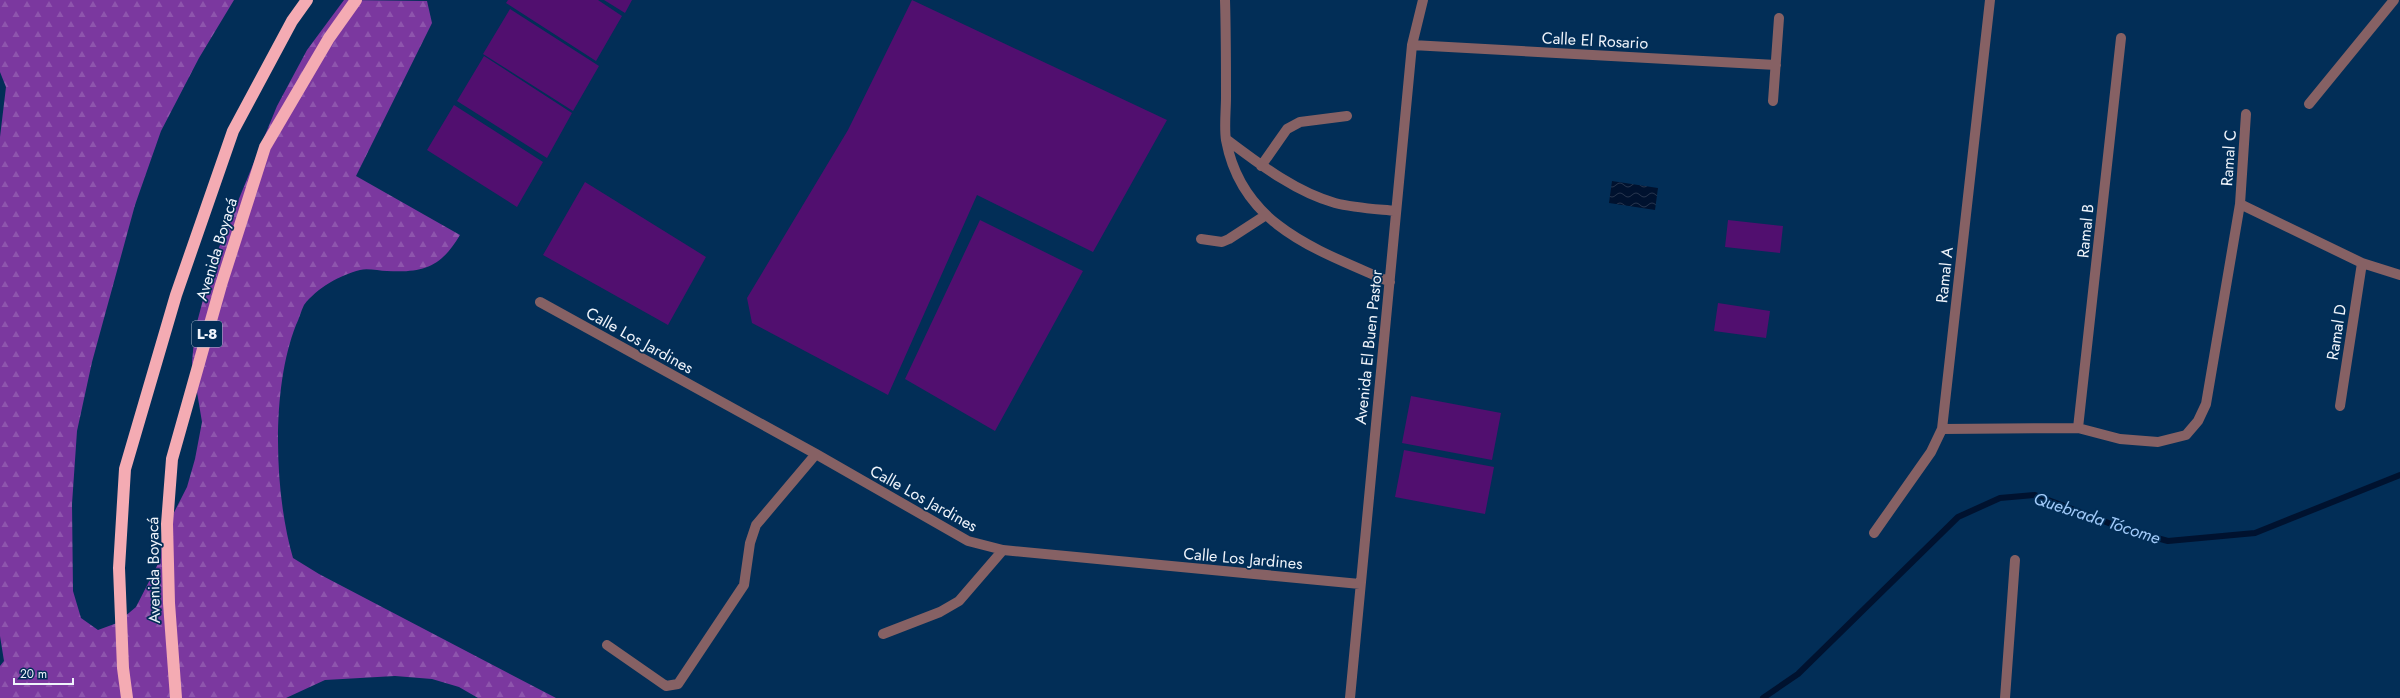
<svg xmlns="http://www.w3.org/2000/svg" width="2400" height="698" font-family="Jost,sans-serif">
<defs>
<pattern id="forest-firs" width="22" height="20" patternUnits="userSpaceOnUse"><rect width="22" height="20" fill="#7b389f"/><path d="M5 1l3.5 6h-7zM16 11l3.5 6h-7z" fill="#8e55ad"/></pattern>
<pattern id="water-waves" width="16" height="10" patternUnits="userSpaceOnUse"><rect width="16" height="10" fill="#00122f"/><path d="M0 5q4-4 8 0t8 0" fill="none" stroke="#26354e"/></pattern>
</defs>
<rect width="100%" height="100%" fill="#022e57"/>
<!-- forest -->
<path fill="url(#forest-firs)" d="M0,0H234L199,58L161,131L135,205L92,362L77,431L72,504L73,591L81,618L98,630L117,623L136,607L161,558L162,536L187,487L195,459L202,422L192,362L195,330L213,262L277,106L307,50L344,0L427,1L432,23L356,176L460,235C441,267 424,273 387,271C379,271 368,268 360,270C340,275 317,288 304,305C301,311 299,319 296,325C271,388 274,493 293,558L319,574L556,698H478L459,687L432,679L395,676L325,680L286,698H0V666L4,661L0,636V137L6,87L0,72Z"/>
<!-- pitch -->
<path fill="#510f6f" d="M508,0H598L622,16L596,61L506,3Z
M604,0H632L625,13Z
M912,0L1167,120L1093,252L977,195L888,395L752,323L747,298L848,130Z
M510,9L599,66L573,111L483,54Z
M484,56L572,113L547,158L457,101Z
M454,105L543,162L517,207L427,150Z
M585,182L706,257L668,325L543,255Z
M980,220L1083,271L995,431L905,379Z
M1728,220L1783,226L1780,253L1725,247Z
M1718,303L1770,311L1766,338L1714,331Z
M1411,396L1501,413L1492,460L1402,443Z
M1404,450L1494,467L1485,514L1395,497Z"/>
<!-- water -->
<path fill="url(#water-waves)" d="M1612,181L1658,188L1655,210L1609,203Z"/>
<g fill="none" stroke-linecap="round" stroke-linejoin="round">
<!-- stream -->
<path stroke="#00122f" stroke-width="6" d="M1763,698L1798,674L1958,517L2000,498L2035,495L2127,530L2168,541L2255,533L2400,475"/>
<!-- minor -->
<path stroke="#866164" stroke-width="10" d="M1225,0C1226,32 1226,65 1226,97C1226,111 1224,127 1226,140C1242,227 1318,250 1390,282
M1412,45L1776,65
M1773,101L1779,18
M2309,104L2394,0
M1226,139C1258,163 1295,192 1335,203C1354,208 1376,209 1396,211
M1261,166L1287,129L1300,122L1347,116
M2240,204L2246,114
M1201,239L1222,242L1229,239L1266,215
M540,302L816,454L968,541L1003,550L1360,584
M2340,406L2362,263
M2078,428L2121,38
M1942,429L2078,428L2120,439L2158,442L2186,435L2198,421L2206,404L2240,204L2362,263L2400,275
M1874,533L1931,452L1942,429L1990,0
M883,634L940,612L959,601L1003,550
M607,645L666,686L678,684L744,585L750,543L756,525L816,454
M1350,698L1412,45L1423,0
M2005,698L2015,560"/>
<!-- highway -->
<path stroke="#f4abb3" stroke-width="12" d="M127,698L123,668L119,568L125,469L176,295L233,131L292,21L307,0
M176,698L169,603L167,524L172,459L221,285L265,147L329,38L356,0"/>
</g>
<g text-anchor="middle" stroke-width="3.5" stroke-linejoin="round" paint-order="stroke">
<!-- shield labels -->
<rect fill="#022e57" stroke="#a8b9ca" stroke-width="1" x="192" y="321" width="30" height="26" rx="3"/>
<g font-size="15" font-weight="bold" fill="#eff4fb">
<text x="207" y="339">L-8</text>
</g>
<!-- street labels -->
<g font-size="16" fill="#eff4fb" stroke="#022e57">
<text transform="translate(1595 40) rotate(3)" y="6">Calle El Rosario</text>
<text transform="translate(2228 158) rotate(-86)" y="6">Ramal C</text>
<text transform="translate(2085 231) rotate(-84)" y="6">Ramal B</text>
<text transform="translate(216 249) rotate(-73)" y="6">Avenida Boyacá</text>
<text transform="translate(1944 275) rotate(-84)" y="6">Ramal A</text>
<text transform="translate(2336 332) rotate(-81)" y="6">Ramal D</text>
<text transform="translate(640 340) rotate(29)" y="6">Calle Los Jardines</text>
<text transform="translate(1368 347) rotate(-84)" y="6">Avenida El Buen Pastor</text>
<text transform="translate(924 498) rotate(29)" y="6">Calle Los Jardines</text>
<text transform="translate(1243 558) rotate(5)" y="6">Calle Los Jardines</text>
<text transform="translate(153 570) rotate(-91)" y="6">Avenida Boyacá</text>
</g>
<!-- water labels -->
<g font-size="17" font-style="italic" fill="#a2cbfa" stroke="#022e57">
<text transform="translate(2097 518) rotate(18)" y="6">Quebrada Tócome</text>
</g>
</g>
<!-- scale -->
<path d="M14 678v6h59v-6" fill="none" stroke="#eff4fb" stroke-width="2"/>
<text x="20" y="678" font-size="12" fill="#eff4fb" stroke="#022e57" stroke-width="3" paint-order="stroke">20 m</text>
</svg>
